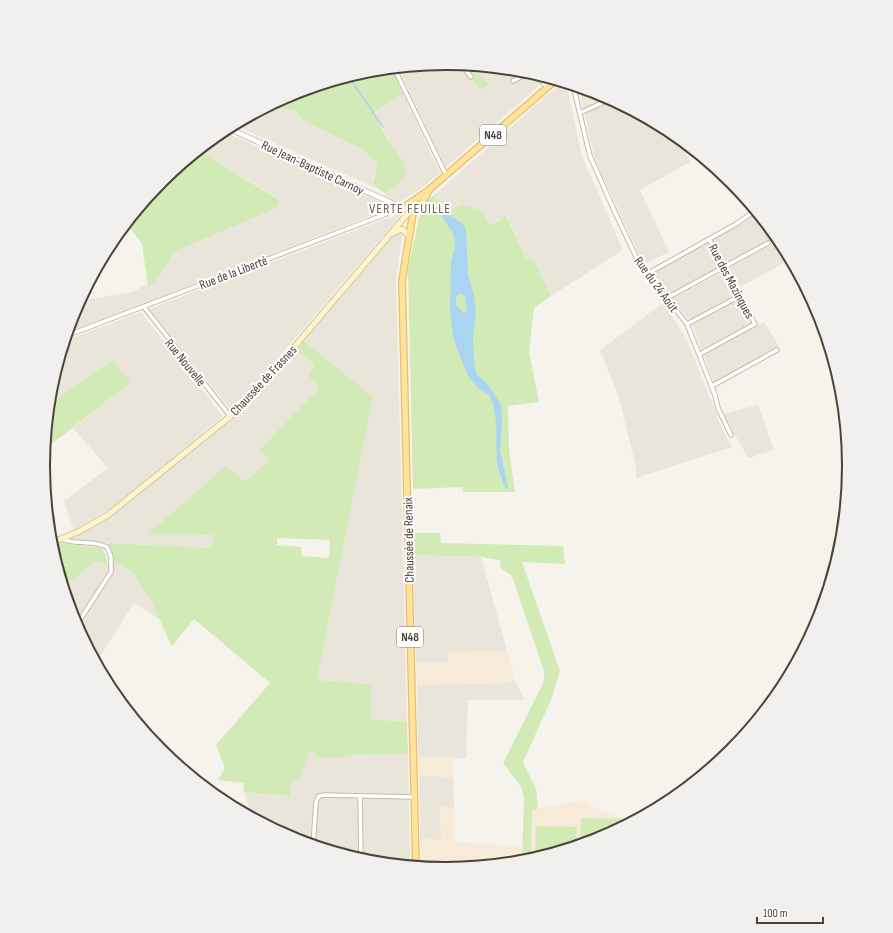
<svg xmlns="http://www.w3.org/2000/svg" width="893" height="933" font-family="'Sofia Sans Condensed',sans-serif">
<rect width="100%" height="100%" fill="#f6f3ec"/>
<!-- residential -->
<path fill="#eae5da" d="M447,63L525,71L548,78L446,167L398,68Z
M562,82L566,83L582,156L623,250L551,296L534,261L526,258L507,215L492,224L452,211L433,196Z
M579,87L601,94L671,131L677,136L690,162L640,190L669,252L644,264L595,160Z
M403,94L440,173L422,188L399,202L385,196L384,193L390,191L406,176L407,173L374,113Z
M270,106L278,109H294L302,120L359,148L377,162V169L372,180V184L376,188L234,125Z
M222,131L387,204L386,208L378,213L68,332L74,312L79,301L132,292L159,278L173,252L275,209L279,199L199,150Z
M756,211L776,237L669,295L652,273L738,225Z
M401,213V215L255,385L230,409L149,309Z
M401,231L403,233L396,277L407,722L371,719L370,684L317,680L373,397L304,341L395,234Z
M775,243L785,248L791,259L740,287L729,268Z
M725,271L736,294L690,320L672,299Z
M739,299L752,322L702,350L692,325Z
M663,303L686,338L723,431L732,447L636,478V467L619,397L600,350Z
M141,312L223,416L112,508L74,530L64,501L108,468L73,428L131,382L112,360L49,405L51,388L65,341Z
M764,322L779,346L714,383L704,355Z
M297,351L315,365L319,388L259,450L270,460L244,481L148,534L215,535L211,548L71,541L70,538L109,518L230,420L260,392Z
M758,405L774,450L748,458L723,414Z
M413,555L481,557L507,651L448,652V662H416Z
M96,561L107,564L114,562L132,572L148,595L159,619L134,603L96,663L74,621L63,587Z
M515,680L524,700H468L466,758L418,757L417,685L506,683Z
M309,752L316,753V756L345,758V755L408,754L410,866L368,862L292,839L253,818L244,792L290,796L291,781L299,779Z
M419,775L453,777L454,807H440L441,840L420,839Z
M421,860L458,863V869L446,870L421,867Z"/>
<!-- commercial -->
<path fill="#f7ead8" d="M507,651L515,680L506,683L417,685L416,662H448V652Z
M418,757L453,758V777L419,775Z
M584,800L602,812L618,817L639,819L601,839L531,861L532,810Z
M440,807H454V842L522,847V863L489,866L421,860L420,839L441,840Z"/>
<!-- education -->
<path fill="#efe8d6" d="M577,87L601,94L608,98L588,107Z"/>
<!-- green -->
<path fill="#d2eab5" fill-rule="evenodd" d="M392,68L403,94L374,113L386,137L404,163V167L407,173L406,176L390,191L384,193L372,184L377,169V162L359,148L302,120L294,109H278L270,106C306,86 350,72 392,68Z
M475,70L488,84L481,90L471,79L474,76L472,73Z
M199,150L279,200L275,209L173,252L159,278L148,286L142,244L127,223L161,181Z
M433,196L452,211L461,205L482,211L487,221L492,224L499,221L506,215L526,258L534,261L551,296L534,308L529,352L539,402L508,406L509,450L515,492H463L462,487L413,489L408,269L419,218L426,207L425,202Z
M304,341L373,397L317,680L371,684V719L407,722L408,754L345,755V758L316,757V753L309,752L299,780L291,781L290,796L244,792L243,783L218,780L225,768L216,745L270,683L194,619L172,646L148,595L132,572L114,562L108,543L211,548L214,535L148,534L226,466L244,481L269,461L259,450L319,388L308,375L315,365L297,351ZM277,538L330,540L329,558L302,556L301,547L277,545Z
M112,360L131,382L45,449L49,405Z
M413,533H440L441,543L563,546L565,564L522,562L560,671L551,700L523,762L536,789L538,809L532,810L531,861L522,863L524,796L521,787L503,763L541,687L544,680V671L513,579L510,574L501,569L500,560L481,557L413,555Z
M61,543L102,548L106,556L107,564L96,561L63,587L51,547Z
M581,818L623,819V827L601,839L580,846Z
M536,826L577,827L576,847L535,859Z"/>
<!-- parking -->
<path fill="#e5e3e0" d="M348,287L349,288L255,396Z
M219,423L109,512L78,529L108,511L215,424Z"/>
<!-- water -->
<path fill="#a9d4f2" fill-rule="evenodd" d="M441,209C449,217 461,219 466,229L468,274L474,296L476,313L473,337L474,362L476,373L489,386L501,405L502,425L500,450L508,489L505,488L497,465L496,421L493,403L489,395L478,388L468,376L454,341L450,311L451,261L455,248L454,235L438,210ZM460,293L465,296L467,311L464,313L456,305V297Z"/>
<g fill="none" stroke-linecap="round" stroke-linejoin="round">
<!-- stream -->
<path stroke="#a9d4f2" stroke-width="1.5" d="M349,77L383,127"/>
<!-- minor-tunnel -->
<path stroke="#d4d0c8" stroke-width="3.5" stroke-dasharray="3.5 2" stroke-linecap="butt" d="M535,74L538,77"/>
<!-- minor casing -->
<g stroke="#c2bbae" stroke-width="5.5">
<path id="minor" d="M461,64L471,77
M394,68L446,175
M467,72L475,66
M538,77L547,87
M513,81L529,72
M573,85L590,156L614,210L639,263L687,324L715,395L718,408L731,435
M580,113L610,99
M647,274L736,224L756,210
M667,298L768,243
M144,307L230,416
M687,324L740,296
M66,336L386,214L398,206
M700,354L755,324L709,239
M712,386L777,350
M61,539C76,545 93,540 107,547L111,557V572L76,626
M360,796L361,860
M313,846L316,802L319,796L324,795L414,797"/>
</g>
<!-- tertiary casing -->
<g stroke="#c2bbae" stroke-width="6">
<path id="tertiary" d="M228,128L407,210"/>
</g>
<!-- secondary casing -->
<g stroke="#d6c79b" stroke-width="7">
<path id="secondary" d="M393,233L402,229L408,235
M51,543L80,531L108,515L238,410L256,392L409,212"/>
</g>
<!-- primary casing -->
<g stroke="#e6c16a" stroke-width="8">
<path id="primary" d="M413,213L402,281L416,867
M413,213L417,211L430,189L556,80
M413,213L408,211L407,205L429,190"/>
</g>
<!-- minor -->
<use href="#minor" stroke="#fff" stroke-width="3.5"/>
<!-- tertiary -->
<use href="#tertiary" stroke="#fff" stroke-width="4.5"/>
<!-- secondary -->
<use href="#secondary" stroke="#fff3cd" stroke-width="5"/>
<!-- primary -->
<use href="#primary" stroke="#ffe39c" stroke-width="5.5"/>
</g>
<g text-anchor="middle" stroke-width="4" stroke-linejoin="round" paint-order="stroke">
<!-- shield labels -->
<g fill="#fff" stroke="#817c74" stroke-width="1">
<rect x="480" y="125" width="26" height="20" rx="3"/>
<rect x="397" y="627" width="26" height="20" rx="3"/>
</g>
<g font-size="12" font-weight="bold" fill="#4b4439">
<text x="493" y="139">N48</text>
<text x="410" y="641">N48</text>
</g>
<!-- street labels -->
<g font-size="13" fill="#4b4439" stroke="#fff">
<text transform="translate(313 167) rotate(25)" y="5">Rue Jean-Baptiste Carnoy</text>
<text transform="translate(233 272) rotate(-21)" y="5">Rue de la Liberté</text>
<text transform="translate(732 281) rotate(62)" y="5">Rue des Mazinques</text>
<text transform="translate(657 284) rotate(54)" y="5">Rue du 24 Août</text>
<text transform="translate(186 362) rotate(51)" y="5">Rue Nouvelle</text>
<text transform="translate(263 380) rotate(-47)" y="5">Chaussée de Frasnes</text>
<text transform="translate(408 540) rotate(-91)" y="5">Chaussée de Renaix</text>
</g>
<!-- neighbourhood labels -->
<g font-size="14" letter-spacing="1" fill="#6e6250" stroke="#fff">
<text x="410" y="213">VERTE FEUILLE</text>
</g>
</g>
<!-- crop -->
<path d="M0 0H893V933H0ZM50 466a396 396 0 1 1 792 0a396 396 0 1 1-792 0Z" fill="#f1f0ef" fill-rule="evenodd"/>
<path fill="none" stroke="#4b4439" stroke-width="2" d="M50 466a396 396 0 1 1 792 0a396 396 0 1 1-792 0Z"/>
<!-- scale -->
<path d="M757 917v6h66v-6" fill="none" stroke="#4b4439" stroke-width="2"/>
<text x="763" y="917" font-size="12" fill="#4b4439" stroke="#ffffff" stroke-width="3" paint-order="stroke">100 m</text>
</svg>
